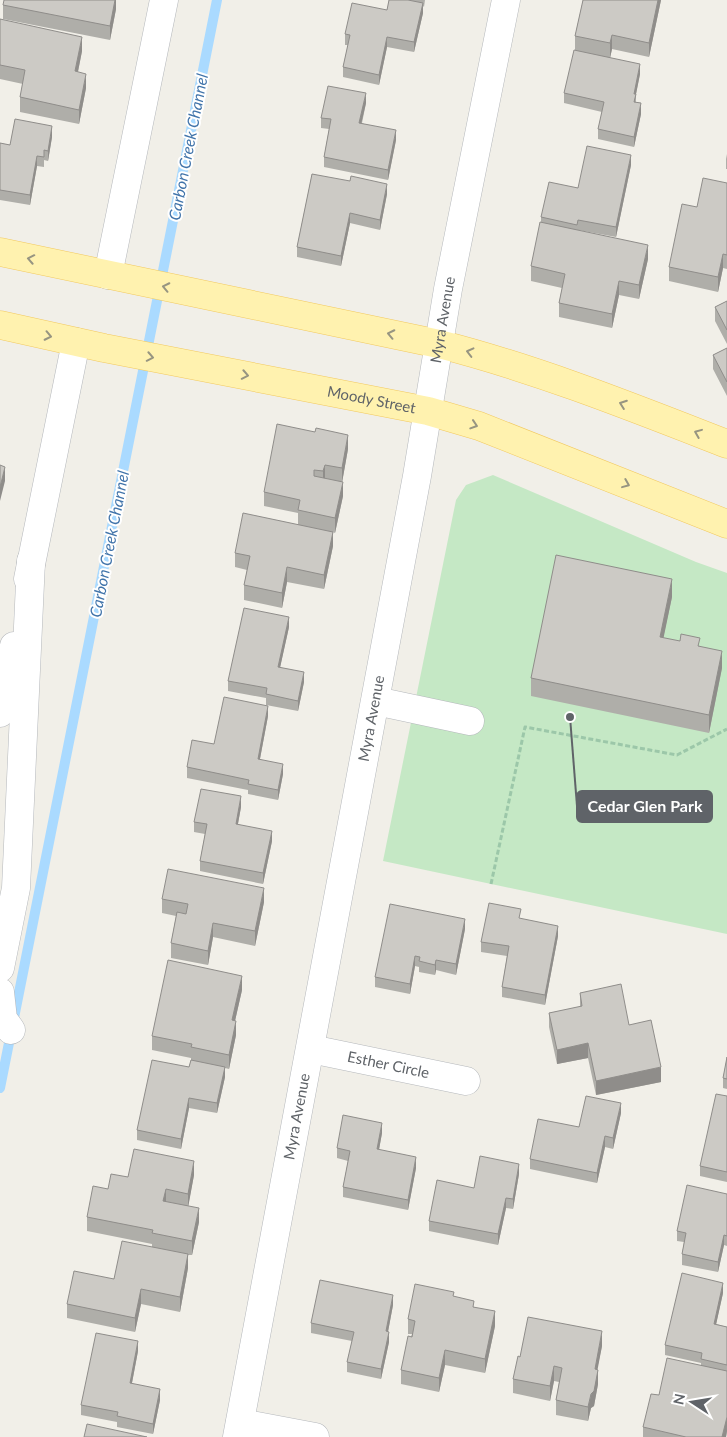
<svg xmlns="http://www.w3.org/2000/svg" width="727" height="1437" font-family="Lato,sans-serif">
<rect width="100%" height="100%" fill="#f1efe8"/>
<!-- green -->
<path fill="#c5e8c5" d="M493,475L696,562L727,573V934L383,861L456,500L466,485Z"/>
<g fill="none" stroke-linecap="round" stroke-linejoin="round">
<!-- stream -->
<path stroke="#aadaff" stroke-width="10" d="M0,1088L217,0"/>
<!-- minor casing -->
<g stroke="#b5b8bc" stroke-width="29">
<g id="minor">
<path d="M108,275L164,0"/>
<path d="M28,579L76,342"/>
<path d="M376,701L470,721"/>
<path d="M0,713L14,646"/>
<path d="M0,968L16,888L31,561"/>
<path d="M0,992L3,1019L11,1030"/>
<path id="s1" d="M311,1049L466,1081"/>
<path d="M240,1423L315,1437"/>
<path id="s2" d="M237,1437L417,476L448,289L506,0"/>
</g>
</g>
<!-- major casing -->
<g stroke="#f2c960" stroke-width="29">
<g id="major">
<path d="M0,252L439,344C537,369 632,407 727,444"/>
<path id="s3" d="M0,325L104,348L428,411L479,426L727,524"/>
</g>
</g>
<!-- path -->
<path stroke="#9cc7a9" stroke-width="3" stroke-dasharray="5 2.5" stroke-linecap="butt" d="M491,884L525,727L677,755L727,729"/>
<!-- minor -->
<use href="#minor" stroke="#fff" stroke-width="28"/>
<!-- major -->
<use href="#major" stroke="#fff2af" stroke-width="28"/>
</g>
<!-- wall -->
<path fill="#afaea9" d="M116,0V9L110,40L3,19V5Z
M389,0H425L424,7L423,6V13L414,52L387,47L379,85L343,77V67L348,45H345V34L387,10Z
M583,0H661L649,57L612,49L610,58L640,74L636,94V102L641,114L634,147L598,139V129L602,112L564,103V93L575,50V36Z
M0,19L82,51L78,72L86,88L79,124L20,112V97L23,84L0,79Z
M366,103L362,123L396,140L388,180L324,167V157L329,129L321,128V118Z
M52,137L48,161L44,160V167L37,166L30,205L0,200V143L10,145Z
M727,154V169H726V159Z
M631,165L616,237L578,230L648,259L639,299L619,295L612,328L559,317V303L562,288L531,281V266L541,222V217L578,188Z
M312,174L387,194L380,230L350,223L341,266L297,257V247Z
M727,183V269L723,268L718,292L669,281V267L697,207Z
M727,301V344L715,321V307Z
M727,348V396L713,369V355Z
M348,449L342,482L343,496L335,533L333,532V546L324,589L287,582L282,608L244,600V585L247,570L235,567V553L298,525V513L264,506V492Z
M672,597L663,638L700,646L722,668L709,733L531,696V678Z
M289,627L280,667L304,682L298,711L266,705V698L228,691V681Z
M268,716L260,759L283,774L278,800L248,794V790L187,778V767L214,744Z
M241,807L238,824L272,841L263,884L200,871V861L205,834L194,832V822Z
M162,899L264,902L255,946L213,937L208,965L171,958V943L176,916L162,913Z
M521,919L558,936L545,1005L502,997V987L507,956L481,952V942Z
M465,929L456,975L436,970L435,975L419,972V967L415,966L410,994L375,987V977Z
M242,990L235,1021L236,1035L229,1069L225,1068V1077L217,1113L189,1108L181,1149L137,1140V1130L189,1067L191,1060V1058L152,1050V1036Z
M580,993L629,1025L661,1082L596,1095L588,1058L557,1064L549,1027V1013L580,1007Z
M727,1057V1089L723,1088V1078Z
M727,1096V1182L700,1176V1166Z
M621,1113L613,1149L605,1147L597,1183L530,1169V1159L579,1127Z
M382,1133L379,1150L416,1168L408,1210L343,1197V1187L348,1161L337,1158V1148Z
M519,1174L513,1209L506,1208L498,1245L429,1231V1221L474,1188Z
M194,1175L188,1206L199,1222L192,1255H188V1268L180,1312L141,1304L135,1332L67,1318V1304L114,1279L152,1247V1244L87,1231V1217L108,1189L128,1177Z
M727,1194V1246L724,1245L718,1272L682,1265V1254L684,1242L677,1241V1231Z
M723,1293L716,1324L727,1327V1431L726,1437H643V1427L659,1395L701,1365V1363L665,1355V1345Z
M454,1297L474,1307L495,1326L485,1373L445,1365L439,1392L401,1384V1370L412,1334H408V1319Z
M393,1305L388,1332L389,1342L381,1379L347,1372V1362L352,1341L311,1333V1323Z
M602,1346L597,1369L598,1384L594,1406L591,1408L588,1421L556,1415V1400L559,1382L554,1381L550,1401L513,1393V1379L520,1357Z
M138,1351L132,1383L160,1400L153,1434L117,1427V1422L81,1415V1405Z"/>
<!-- shaded-wall -->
<path fill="#8f8d8a" d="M115,0H116V9L110,40V26Z
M658,0H661L649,57V43Z
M423,3V13L414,52V42Z
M612,35V49L610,58V43Z
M82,37V51L75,86V71Z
M387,37V47L379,85V75Z
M640,64V74L634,104V94Z
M86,74V88L79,124V110Z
M366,93V103L359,133V123Z
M641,103V114L634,147V137Z
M52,126V137L48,161V151Z
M396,130V140L388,180V170Z
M631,155V165L616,237V227Z
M37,156V166L30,205V195Z
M387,184V194L380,230V220Z
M350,213V223L341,266V256Z
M648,245V259L639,299V285Z
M723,254V268L718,292V277Z
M619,281V295L612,328V314Z
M348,435V449L342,483V468Z
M325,465V479L323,486V471Z
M5,467V481L0,501V487Z
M343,482V496L335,533V518Z
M333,532V546L324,589V575Z
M287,567V582L282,608V593Z
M672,579V597L660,655V637Z
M289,617V627L278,677V667Z
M722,651V668L709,733V715Z
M304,672V682L298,711V701Z
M268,706V716L258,769V759Z
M283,764V774L278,800V790Z
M241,796V807L236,834V824Z
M272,831V841L263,884V873Z
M264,888V902L255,946V931Z
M465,919V929L456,975V964Z
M213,923V937L208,965V951Z
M558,926V936L545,1005V995Z
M415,956V966L410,994V984Z
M436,960V970L435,975V965Z
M242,976V990L232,1034V1020Z
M236,1021V1035L229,1069V1055Z
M588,1043V1058L557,1064V1050Z
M225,1067V1077L217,1113V1103Z
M661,1067V1082L596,1095V1081Z
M189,1098V1108L181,1149V1139Z
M621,1103V1113L613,1149V1138Z
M382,1123V1133L377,1160V1149Z
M605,1136V1147L597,1183V1173Z
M416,1157V1168L408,1210V1200Z
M194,1161V1175L188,1208V1194Z
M519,1164V1174L513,1209V1199Z
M166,1189V1204L163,1201Z
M506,1198V1208L498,1245V1234Z
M199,1208V1222L192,1255V1241Z
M724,1235V1245L718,1272V1262Z
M188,1254V1268L180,1312V1297Z
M723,1283V1293L714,1334V1324Z
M141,1289V1304L135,1332V1318Z
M393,1295V1305L386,1342V1331Z
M495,1311V1326L485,1373V1359Z
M602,1331V1346L595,1383V1369Z
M389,1332V1342L381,1379V1369Z
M138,1341V1351L130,1393V1383Z
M445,1350V1365L439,1392V1378Z
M554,1366V1381L550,1401V1386Z
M598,1370V1384L594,1406L591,1408L588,1421V1407Z
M160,1389V1400L153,1434V1424Z
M727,1417V1431L726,1437H722Z"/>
<!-- building -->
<path fill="#cccac5" stroke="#8f8d8a" d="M4,0H115L110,26L3,5Z
M389,0H408L423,3L414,42L387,37L379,75L343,67L350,35L345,34L352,3L387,10Z
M583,0H658L649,43L612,35L610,43L575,36Z
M0,19L82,37L75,71L86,74L79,110L20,97L25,70L0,65Z
M574,50L640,64L634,94H636L634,102L641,103L634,137L598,129L604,102L564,93Z
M328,86L366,93L359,123L396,130L388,170L324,157L331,119L321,118Z
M15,119L52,126L48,151L44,150V157L37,156L30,195L0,190V143L10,145Z
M587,146L631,155L616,227L578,220L577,225L541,217L549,182L578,188Z
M312,174L350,181L351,176L387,184L380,220L350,213L341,256L297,247Z
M703,178L727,183V255L723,254L718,277L669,267L682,204L697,207Z
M540,222L648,245L639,285L619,281L612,314L559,303L565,274L531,266Z
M727,301V330L715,307Z
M727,348V382L713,355Z
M277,424L315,432L316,428L348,435L342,468L325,465L323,471L314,470V476L343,482L335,518L298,510L300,500L264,492Z
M0,465L5,467L0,487Z
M243,513L333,532L324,575L287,567L282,593L244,585L250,556L235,553Z
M556,555L672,579L660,637L680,641L681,634L700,638L698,646L722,651L709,715L531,678Z
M244,608L289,617L278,667L304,672L298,701L266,694L267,688L228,681Z
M224,697L268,706L258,759L283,764L278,790L248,784L249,780L187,767L192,740L214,744Z
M201,789L241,796L236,824L272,831L263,873L200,861L207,824L194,822Z
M168,869L264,888L255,931L213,923L208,951L171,943L177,912L186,914L188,904L162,899Z
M489,903L521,909L519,918L558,926L545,995L502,987L509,946L481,942Z
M390,904L465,919L456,964L436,960L435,965L419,961L420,957L415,956L410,984L375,977Z
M168,960L242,976L232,1020L236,1021L229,1055L191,1047L192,1044L152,1036Z
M621,984L629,1025L651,1020L661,1067L596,1081L588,1043L557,1050L549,1013L582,1006L580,993Z
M727,1057V1079L723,1078Z
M152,1060L189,1067L191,1060L225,1067L217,1103L189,1098L181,1139L137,1130Z
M716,1094L727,1096V1172L700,1166Z
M586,1096L621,1103L613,1138L605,1136L597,1173L530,1159L538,1119L579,1127Z
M343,1115L382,1123L377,1149L416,1157L408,1200L343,1187L350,1151L337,1148Z
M134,1149L194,1161L188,1194L166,1189L163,1201L199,1208L192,1241L152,1233L153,1230L87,1217L93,1186L108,1189L111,1174L128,1177Z
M480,1156L519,1164L513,1199L506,1198L498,1234L429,1221L437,1180L474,1188Z
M687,1185L727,1194V1236L724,1235L718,1262L682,1254L686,1233L677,1231Z
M122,1241L188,1254L180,1297L141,1289L135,1318L67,1304L74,1271L114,1279Z
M682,1273L723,1283L714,1324L727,1327V1365L701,1359L702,1353L665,1345Z
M320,1280L393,1295L386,1331L389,1332L381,1369L347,1362L354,1332L311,1323Z
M415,1284L454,1292L453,1296L474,1301L473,1307L495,1311L485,1359L445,1350L439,1378L401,1370L408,1336L412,1337L415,1321L408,1319Z
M528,1317L602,1331L595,1369L598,1370L594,1391L591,1394L588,1407L556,1400L562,1368L554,1366L550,1386L513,1379L518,1356L520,1357Z
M96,1333L138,1341L130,1383L160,1389L153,1424L117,1416L118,1412L81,1405Z
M667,1358L727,1371V1417L722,1437H686L643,1427L651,1394L659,1395Z
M87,1424L147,1437H84Z"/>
<!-- one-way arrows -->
<defs><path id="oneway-chevron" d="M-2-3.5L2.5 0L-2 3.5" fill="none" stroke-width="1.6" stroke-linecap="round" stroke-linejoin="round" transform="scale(1.25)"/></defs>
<g stroke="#979581">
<use href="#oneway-chevron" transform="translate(31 259) rotate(-169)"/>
<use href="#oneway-chevron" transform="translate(166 287) rotate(-168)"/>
<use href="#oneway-chevron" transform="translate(391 334) rotate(-168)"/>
<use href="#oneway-chevron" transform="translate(48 336) rotate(12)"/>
<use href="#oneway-chevron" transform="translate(470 352) rotate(-166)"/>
<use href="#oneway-chevron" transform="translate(150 357) rotate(11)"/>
<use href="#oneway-chevron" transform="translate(245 375) rotate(11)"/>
<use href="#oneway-chevron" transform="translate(623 404) rotate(-160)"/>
<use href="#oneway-chevron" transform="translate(474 425) rotate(18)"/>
<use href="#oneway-chevron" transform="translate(698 433) rotate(-158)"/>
<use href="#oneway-chevron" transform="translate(626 484) rotate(22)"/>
</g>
<g text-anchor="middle" stroke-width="4" stroke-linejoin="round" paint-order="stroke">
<!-- street labels -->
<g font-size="15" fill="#5f6368" stroke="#fff">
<text dy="5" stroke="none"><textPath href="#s2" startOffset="1136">Myra Avenue</textPath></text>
<text dy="5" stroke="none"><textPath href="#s3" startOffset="379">Moody Street</textPath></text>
<text dy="5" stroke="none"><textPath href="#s2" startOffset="731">Myra Avenue</textPath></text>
<text dy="5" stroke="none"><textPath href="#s1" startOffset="79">Esther Circle</textPath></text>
<text dy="5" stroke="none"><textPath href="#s2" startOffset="326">Myra Avenue</textPath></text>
</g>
<!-- water labels -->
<g font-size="16" font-style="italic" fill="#4174aa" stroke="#fff">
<text transform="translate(188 147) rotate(-79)" y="6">Carbon Creek Channel</text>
<text transform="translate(109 544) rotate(-79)" y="6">Carbon Creek Channel</text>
</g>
</g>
<!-- callouts -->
<path fill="none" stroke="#5f6368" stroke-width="2" d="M570 717L577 806"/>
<circle fill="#5f6368" stroke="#fff" stroke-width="2" cx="570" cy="717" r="5"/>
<rect fill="#5f6368" stroke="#5f6368" stroke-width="2" x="577" y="791" width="135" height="31" rx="5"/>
<g font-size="16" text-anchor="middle" font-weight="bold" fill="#fff">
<text x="645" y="812">Cedar Glen Park</text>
</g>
<!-- north arrow -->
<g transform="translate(692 1402) rotate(282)" stroke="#ffffff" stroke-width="4" paint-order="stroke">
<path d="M0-4L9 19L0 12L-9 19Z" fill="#5f6368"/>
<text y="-8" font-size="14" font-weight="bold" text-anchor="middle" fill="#5f6368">N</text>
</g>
</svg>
